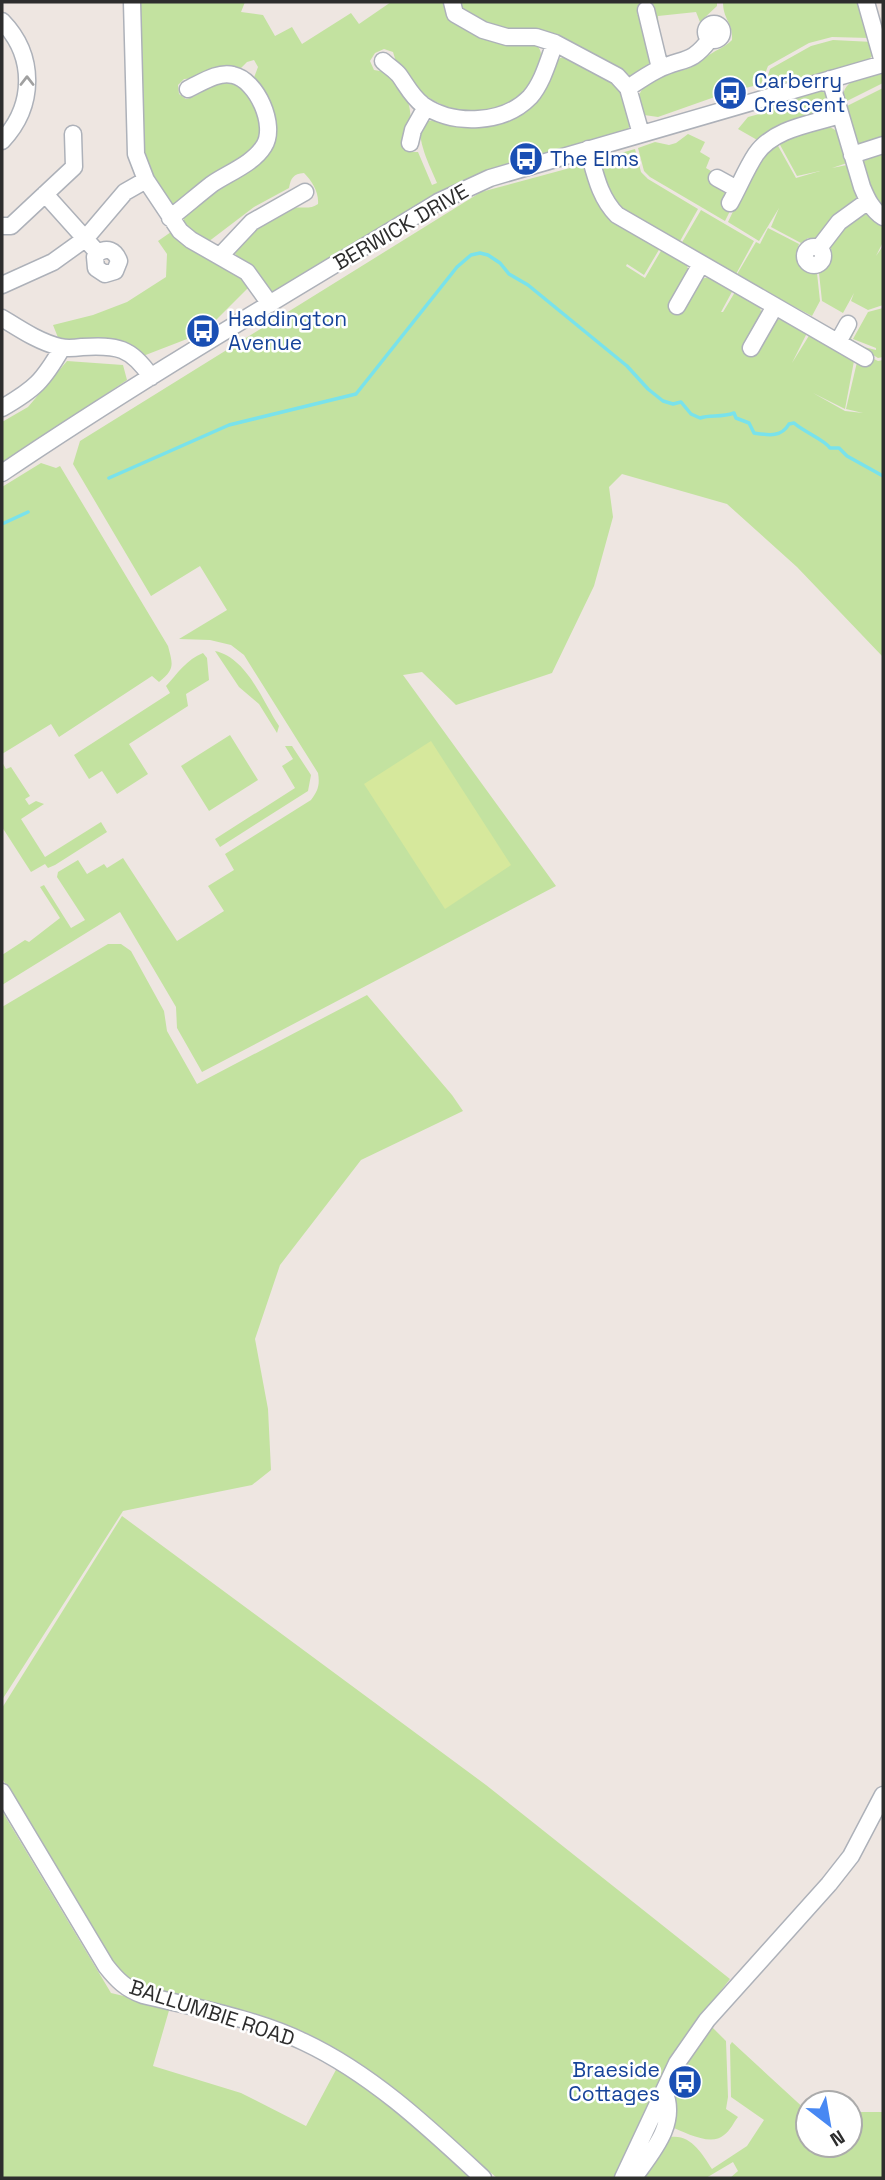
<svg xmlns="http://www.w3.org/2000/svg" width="885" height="2180" font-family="'Space Grotesk',sans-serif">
<rect width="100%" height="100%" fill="#eee6e1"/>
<!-- green -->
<path fill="#c3e2a0" d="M140,2H245L241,12L263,15L275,36L292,27L302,44L351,13L359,24L391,2H446V14C470,38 503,46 536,44C544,53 541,58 537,68C533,78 528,88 521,96C482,135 405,100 393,52L384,49L375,53L370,61L374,70C378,71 382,71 385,72C401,78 413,106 410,121C407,131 401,138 403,148L410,152H418L432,185L437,183C432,171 426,159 423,148C409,102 457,127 478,126C492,126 508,122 520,115C542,102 543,75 560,58L568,57L614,82L623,94L632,124L625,132L484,174L280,291H270L254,268L243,264L234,252C243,237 274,212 291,208C301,206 310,210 318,204C319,192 312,181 304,173C293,174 291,178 289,188L254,207L208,242L186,227L183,222L185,215L219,188L263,160L271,151L276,130L253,80L258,67L254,60L247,62L241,68L227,66L202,78L184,79L178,85L179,94L186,99C202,96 210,82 226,81C244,80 265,120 261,137C260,141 257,144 256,147L173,206L147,167L143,148Z
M457,2H642L637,7V14L642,20L650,62L646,68L631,76L556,35L524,29L520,32L467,18Z
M648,2H717V6L700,22L696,12L658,16L659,36L654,19L655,8L652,3Z
M723,2H859L870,38L832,37L809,43L768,66L761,84L726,93L658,117L644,115L639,95C649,73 677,75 696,65C701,62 705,58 709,55C718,49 725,47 732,40C733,22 723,20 723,2Z
M833,40L873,42L874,53L868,61L767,92L756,93L765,85L770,69L811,46Z
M883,70V83L843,103C840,79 864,76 883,70Z
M883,88V138L861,145L856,141L845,107Z
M818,89L827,94L832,109L759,141L738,129L748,117L770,111L771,102Z
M828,126L837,131L847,163L832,168L847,165L856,194V200L836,214L816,239L808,238L801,243L771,227L779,208L759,241L728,222C741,196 753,162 777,144L796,178L820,171L797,176L779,143Z
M688,134L705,142L700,152L710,158L706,168L716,174L711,183L723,190L732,207L725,221L650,177L644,171L638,148L655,142L669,145L676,143Z
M635,149L641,172L648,179L698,209L679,243C646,224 600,207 600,162L603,158Z
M883,153V207C871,198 864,176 864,161Z
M581,165L587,169L596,200L605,213L660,248L644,275L627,264L626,266L645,278L662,249L686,263L689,272L701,279L709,277L733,290L721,312H723L735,292L759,305L762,314L743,348L777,320L782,319L807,333L792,363L810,334L854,361L845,409L813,393L845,411L863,413L846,409L857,362L864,366L870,357L878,361L883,360V657L797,567L727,504L622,474L609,487L613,517L594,586L552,673L456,705L422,672L403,675L556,886L202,1072L177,1028L176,1007L120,912L2,985V955L25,940L29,942L60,918L40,887L44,885L71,928L85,920L57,877L58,872L78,860L87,874L104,864L107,868L123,858L177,941L224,911L208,886L234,870L225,854L311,800C318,791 320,785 318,773L244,655L231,645L210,640L179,639L227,610L200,566L151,596L73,464L80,441L481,192Z
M701,210L754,241L735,276L681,244Z
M867,213L883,226V242L876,256L883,246V305L868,310L851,301L854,293L843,313L822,301L819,273C831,267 834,258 830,245C839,232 850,216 867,213Z
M768,228L799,244C793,260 799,272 817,273L820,301L812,316L791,305L789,307L736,276L756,242L760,244Z
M171,232L191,248L245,276L251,285L216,320L198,328L187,339L143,356C114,332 96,340 61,345L53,325L93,315L127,302L166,277L167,254L158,241Z
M883,308V357L878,358L850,341L849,337L854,324L857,326L851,339L864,347L876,350V348L853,339L868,312Z
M67,361L123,365L127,380L2,464V422L28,407Z
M41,463L56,468L60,466L168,646C173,665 175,669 159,682L152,676L59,737L51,724L2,754V487Z
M215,651C247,658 262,700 279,726L277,733L259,704L239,687Z
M203,653L207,658L209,680L186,694L188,706L129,744L148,774L117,794L102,771L89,779L74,755L170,693L166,686C177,674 187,659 203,653Z
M230,735L258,780L209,811L181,766Z
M285,746H292L311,775L308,791L220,847L215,839L295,788L282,766L293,759Z
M2,762L6,769L11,767L30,796L25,799L29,805L36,801L44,804L21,819L45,857L101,822L107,832L55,865L48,868L45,864L31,872L2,827Z
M108,944H121L131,951L164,1011L167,1031L197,1084L367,995L452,1095L463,1111L361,1160L280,1265L255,1339L268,1409L271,1470L252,1485L123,1511L2,1700V1007Z
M122,1516L486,1785L730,1979L681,2042L617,2178H497L373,2073L308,2037L144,1991L110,1963L2,1778V1708Z
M2,1811L111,1993L170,2007L153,2066L241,2093L306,2126L338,2066L389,2101L478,2178H2Z
M712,2027L726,2041L728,2097L726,2109L738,2117C734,2122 730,2131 724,2135C711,2147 685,2132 671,2127C673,2114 671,2101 673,2088C674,2071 702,2041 712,2027Z
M732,2042L808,2112V2145H850V2112H883V2178H730L738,2171L733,2162L706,2178H640L666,2138C689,2131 702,2153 712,2169L747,2146L764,2120L731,2097L730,2045Z"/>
<!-- pitch -->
<path fill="#d6e89c" d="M431,741L511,865L445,909L364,784Z"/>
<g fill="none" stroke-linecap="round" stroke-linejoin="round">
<!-- stream -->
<path stroke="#79e2eb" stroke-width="3.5" d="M109,478L229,425L356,394L457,267L471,255L480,253L488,255L500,263L509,274L528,285L627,366L648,389L663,401L673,404L681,402L691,414L700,418C711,414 720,418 734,413L736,418L749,423L754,433C768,435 781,438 789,424L794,423C804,432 825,440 830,448H839L847,456L883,476
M2,524L28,512"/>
<!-- minor casing -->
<g stroke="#adb1b9" stroke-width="19">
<path id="minor" d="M132,2L136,154L146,180L180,231L191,240L247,272L270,304
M452,2L455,14L483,30L507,37H536L555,43L617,76L628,88L641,134
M866,2L883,62
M646,10L660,68
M2,21C36,56 35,106 2,141
M706 32a8 8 0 1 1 16 0a8 8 0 1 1-16 0Z
M383,61C388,66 395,70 399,75C407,86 412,97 423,105C454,126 504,124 530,97C543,82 548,61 555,43
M830,79L862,187C867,199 872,210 883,217
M628,88C637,82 647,75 657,70C683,57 691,65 710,39
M410,143L413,130L426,107
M588,149C595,173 599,197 617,215L865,358
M852,155L883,145
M717,178L737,189
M45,194L98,253L95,257L96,268L105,274L115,271L119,261C115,250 107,247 98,253
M730,203C739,187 746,169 756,154C774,128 812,124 840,115
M170,218C184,207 198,195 212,184C228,173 253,164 264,146C277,126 257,80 233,75C218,71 201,83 188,89
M2,226H11L74,167L73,134
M805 256a9 9 0 1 1 18 0a9 9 0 1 1-18 0Z
M819,248L839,222L868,201
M220,256L252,222L305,192
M2,285L53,262L85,239L125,192L146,180
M677,306L701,264
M2,318C20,329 39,342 60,347C67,349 75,348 82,347C117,345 131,347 151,377
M838,342L848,324
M751,348L775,306
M2,408C35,389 43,381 62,348
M2,473C144,377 292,291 438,202L490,178L883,64
M2,1792L106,1966C117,1980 126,1989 143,1995C196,2008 254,2018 304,2042C372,2074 428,2127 483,2178
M623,2178L677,2063L707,2020L829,1884L851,1856L883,1795
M631,2178L635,2176C653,2151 678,2123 664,2091"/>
</g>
<!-- minor -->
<use href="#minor" stroke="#fff" stroke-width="16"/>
</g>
<!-- one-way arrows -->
<defs><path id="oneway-chevron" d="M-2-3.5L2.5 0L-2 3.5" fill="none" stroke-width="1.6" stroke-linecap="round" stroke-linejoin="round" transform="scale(1.75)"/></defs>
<use stroke="#a0a0a0" href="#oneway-chevron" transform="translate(27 81) rotate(-90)"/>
<!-- icons -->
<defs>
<g id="bus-disc" transform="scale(1.75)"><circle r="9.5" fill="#1a4fb4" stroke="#fff"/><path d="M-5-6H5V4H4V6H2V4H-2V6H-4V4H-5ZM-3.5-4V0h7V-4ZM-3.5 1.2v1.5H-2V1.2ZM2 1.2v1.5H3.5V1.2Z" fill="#fff"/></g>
</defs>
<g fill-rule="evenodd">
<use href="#bus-disc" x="730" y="93"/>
<use href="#bus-disc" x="526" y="159"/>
<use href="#bus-disc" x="203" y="331"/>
<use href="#bus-disc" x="685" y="2082"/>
</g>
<g text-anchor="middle" stroke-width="5" stroke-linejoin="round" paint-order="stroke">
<!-- transit labels -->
<g font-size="21" fill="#164399" stroke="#fff" text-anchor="start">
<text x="754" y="88">Carberry<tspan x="754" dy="24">Crescent</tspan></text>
<text x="550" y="166">The Elms</text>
<text x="228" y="326">Haddington<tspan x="228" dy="24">Avenue</tspan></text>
<text x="660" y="2077" text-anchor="end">Braeside<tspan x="660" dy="24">Cottages</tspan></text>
</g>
<!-- street labels -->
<g font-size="21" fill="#2d2d2d" stroke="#fff">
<text transform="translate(401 227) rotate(-30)" y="7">BERWICK DRIVE</text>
<text transform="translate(212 2013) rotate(18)" y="7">BALLUMBIE ROAD</text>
</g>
</g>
<!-- border -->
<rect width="885" height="2180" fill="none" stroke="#2d2d2d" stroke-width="7"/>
<!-- north arrow -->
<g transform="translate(829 2124) rotate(149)"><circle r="33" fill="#ffffff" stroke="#ababab" stroke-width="2"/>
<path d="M0-5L12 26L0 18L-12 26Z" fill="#4888f3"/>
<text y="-10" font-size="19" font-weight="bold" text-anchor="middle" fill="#2d2d2d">N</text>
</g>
</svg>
